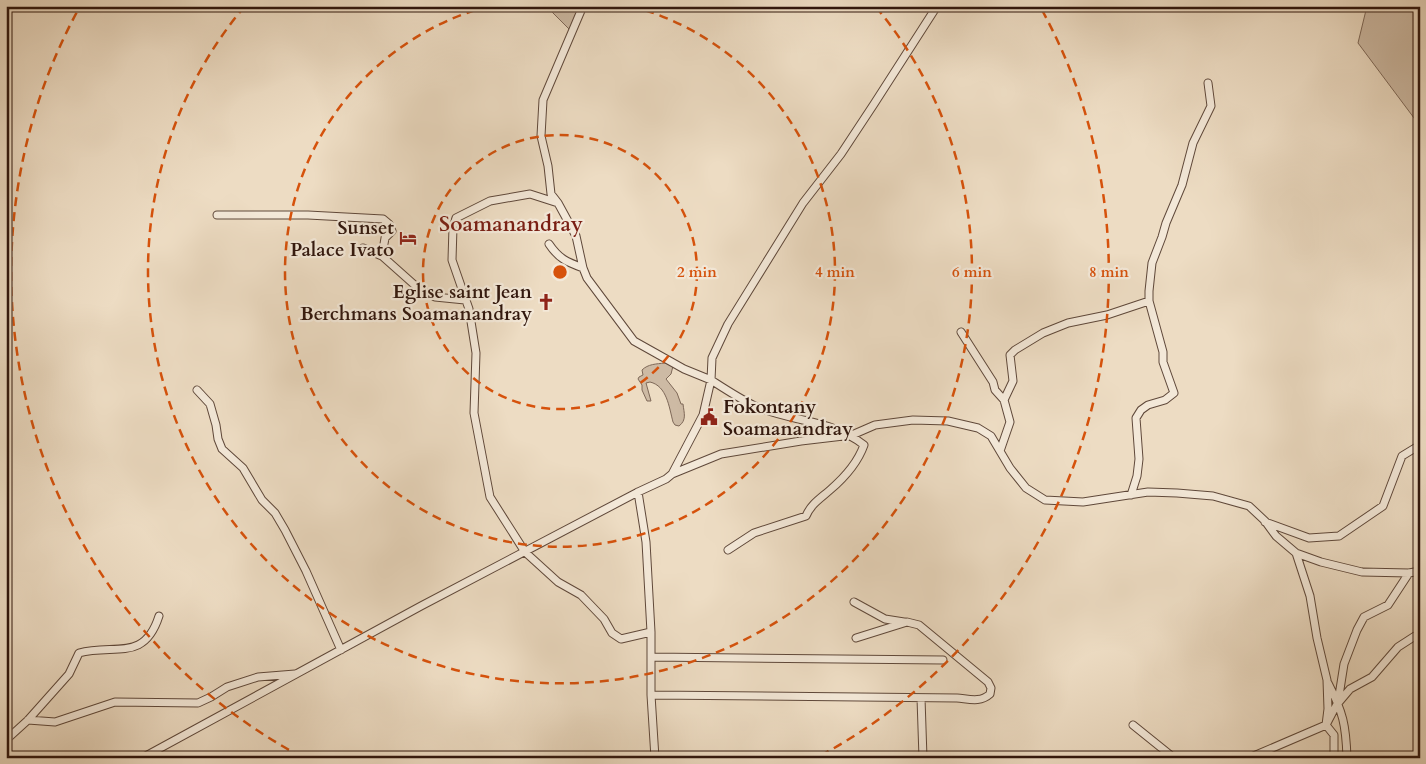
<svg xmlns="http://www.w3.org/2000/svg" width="1426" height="764" font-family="Cardo,serif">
<rect width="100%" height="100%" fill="#eddcc3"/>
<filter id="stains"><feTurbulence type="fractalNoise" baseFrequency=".004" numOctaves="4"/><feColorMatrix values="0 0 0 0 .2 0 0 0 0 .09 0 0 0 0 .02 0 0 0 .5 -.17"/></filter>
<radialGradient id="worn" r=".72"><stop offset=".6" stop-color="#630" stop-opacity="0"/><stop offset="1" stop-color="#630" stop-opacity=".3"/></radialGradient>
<!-- green -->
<path fill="#cdbaa4" stroke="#7e6858" d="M546,6H581L570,30Z
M1367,6H1420V126L1358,43Z
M665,363L673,366L671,374L666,379L677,393L681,404H683C684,413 687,420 679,426L675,425L673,422C669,407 667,386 650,382L646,383L651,401H647L642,390V385L638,379L639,377L643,375L642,370C648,364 656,364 665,363Z"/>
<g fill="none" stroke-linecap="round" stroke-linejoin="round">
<!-- street casing -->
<g stroke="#5f483a" stroke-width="9">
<path id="street" d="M583,6L543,100L541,136L548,166L551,194L558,203L576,236L583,268L587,278L634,341L684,369L711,380L703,415L672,474
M558,203L530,194L490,201L456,218L453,227L452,260L469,309L476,353L474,413L490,497L525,552L558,582L581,595L604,619L612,633L621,639L651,632
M217,215H308L383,219L389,224L392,231L385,238L382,256
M549,244C559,259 567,262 583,268
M363,248L382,256L418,288L435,297L465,300
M961,332L993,382L995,390L1004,400L1010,422L1000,451
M197,390L210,404L216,425L218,439L222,449L243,468L262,500L275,513L285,530L306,571L341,650
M1004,400L1013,381L1010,355L1015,350L1043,333L1068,323L1107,315L1149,301
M638,492L646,542L651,632V695L655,758
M1131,495L1137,476L1139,459L1136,418L1141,410L1148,405L1165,400L1174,393L1163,362V352L1149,301V291L1152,263L1162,237L1166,223L1182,185L1193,143L1211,106L1208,83
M1265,522L1309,538L1339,536L1383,506L1402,456L1420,445
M728,550L754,533L806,516C811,504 821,498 830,490C844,478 858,462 864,445C831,419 791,422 755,406C740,399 725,389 711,380L712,358L728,324L803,203L841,154L874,104L937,6
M1296,553L1310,596L1317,638L1327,680L1328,709L1326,725L1334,735V758
M854,602L885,619L904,622
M651,657L943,660
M1328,683C1343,712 1346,725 1347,758
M651,695L957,698C969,699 980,703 990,694L991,688L988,682L919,625L907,622L856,638
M921,698L923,758
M1339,702L1350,689L1372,677L1398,647L1415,636H1420
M28,720L55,722L115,702L198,703L211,697L227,687L258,677L295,674
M1133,725L1174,758
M6,740L28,720L69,674L79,653C114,643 144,663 159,616
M142,758L421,606L638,492L666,479L672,474L721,454L801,441L852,435L875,425L913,420L948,421L978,428L991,436L1010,468L1026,488L1045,500L1083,502L1148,492L1177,493L1213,496L1249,506L1265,521L1276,536L1296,553L1321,562L1362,572L1409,573L1420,571
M1249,758L1326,725L1338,702L1344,664L1357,630L1364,617L1388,605L1409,573"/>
</g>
<!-- street -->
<use href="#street" stroke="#f3e8d8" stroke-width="7"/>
</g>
<!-- distance rings -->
<g fill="none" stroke="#d6520c" stroke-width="2.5" stroke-dasharray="9 6">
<circle cx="560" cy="272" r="137"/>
<path d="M631 6A275 275 0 1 1 489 6"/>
<path d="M876 7A412 412 0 1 1 244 7"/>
<path d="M302 757A549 549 0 0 1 78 10M1042 10A549 549 0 0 1 818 757"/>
</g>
<!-- icons -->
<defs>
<g id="hotel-bare" transform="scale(1.35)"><path d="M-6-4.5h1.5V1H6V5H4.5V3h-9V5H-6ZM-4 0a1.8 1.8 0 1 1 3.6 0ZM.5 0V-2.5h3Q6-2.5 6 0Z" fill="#8f2418" stroke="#f3e8d8" stroke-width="2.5" paint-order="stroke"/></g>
<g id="church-bare" transform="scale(1.35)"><path d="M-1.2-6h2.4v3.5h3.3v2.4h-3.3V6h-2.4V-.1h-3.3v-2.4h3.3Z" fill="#8f2418" stroke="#f3e8d8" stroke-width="2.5" paint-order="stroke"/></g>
<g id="civic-bare" transform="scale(1.35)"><path d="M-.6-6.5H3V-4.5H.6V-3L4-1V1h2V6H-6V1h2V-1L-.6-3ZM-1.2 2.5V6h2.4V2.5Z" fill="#8f2418" stroke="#f3e8d8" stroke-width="2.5" paint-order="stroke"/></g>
</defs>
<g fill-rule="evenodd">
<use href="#hotel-bare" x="408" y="238"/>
<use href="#church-bare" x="546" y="302"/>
<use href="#civic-bare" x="709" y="417"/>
</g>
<g text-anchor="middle" stroke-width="4.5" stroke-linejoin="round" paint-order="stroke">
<!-- poi labels -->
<g font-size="19" font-weight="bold" fill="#30160d" stroke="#f3e8d8" text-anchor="end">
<text x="394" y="234">Sunset<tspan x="394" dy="22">Palace Ivato</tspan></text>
<text x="532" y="298">Eglise saint Jean<tspan x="532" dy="22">Berchmans Soamanandray</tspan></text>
<text x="723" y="413" text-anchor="start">Fokontany<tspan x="723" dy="22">Soamanandray</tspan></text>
</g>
<!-- quarter labels -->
<g font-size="21" font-weight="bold" fill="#7a1f14" stroke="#f3e8d8">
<text x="511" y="231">Soamanandray</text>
</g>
</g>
<circle cx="560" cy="272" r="8" fill="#d6520c" stroke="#f3e8d8" stroke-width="2.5"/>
<g font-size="15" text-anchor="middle" font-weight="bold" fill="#d6520c" stroke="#f3e8d8" stroke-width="4.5" stroke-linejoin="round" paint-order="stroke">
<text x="697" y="277">2 min</text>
<text x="835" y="277">4 min</text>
<text x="972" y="277">6 min</text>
<text x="1109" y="277">8 min</text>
</g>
<!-- margin -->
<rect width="1426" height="764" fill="none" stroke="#eddcc3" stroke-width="25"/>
<rect x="8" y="8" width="1411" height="749" fill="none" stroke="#30160d" stroke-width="2.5"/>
<rect x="12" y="12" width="1401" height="739" fill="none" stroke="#30160d"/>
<rect width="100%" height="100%" filter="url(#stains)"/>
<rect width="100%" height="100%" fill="url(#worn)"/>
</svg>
